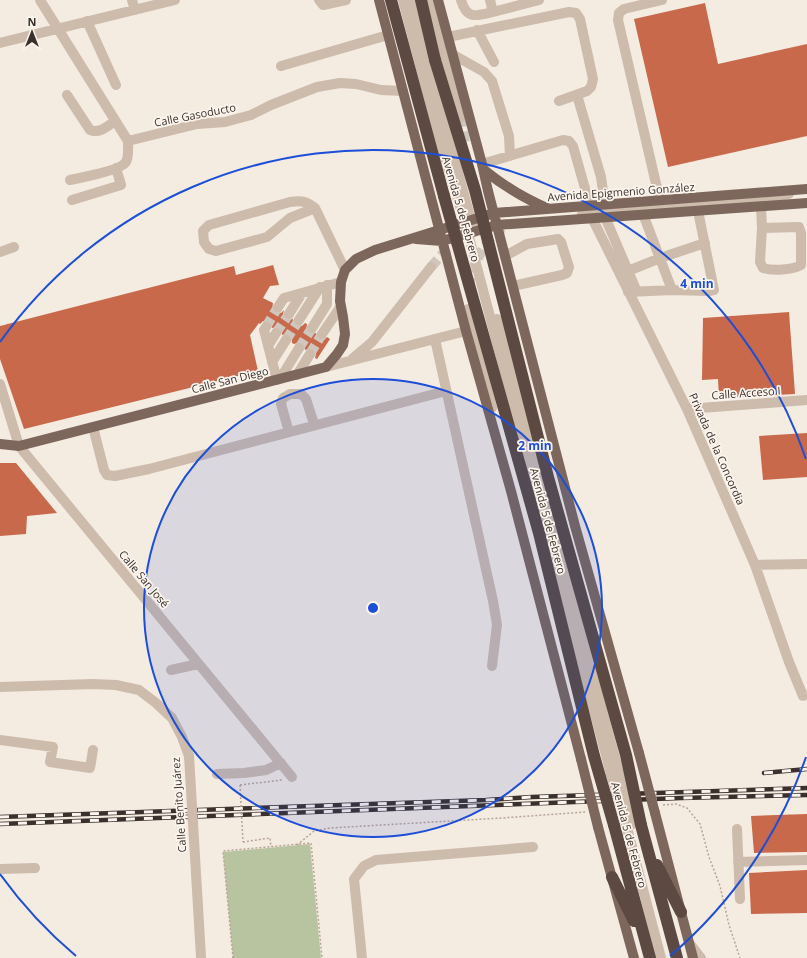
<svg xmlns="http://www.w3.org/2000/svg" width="807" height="958" font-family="'Open Sans',sans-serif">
<rect width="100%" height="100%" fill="#f4ebe1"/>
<!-- green -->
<path fill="#b8c4a0" d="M310,844L321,958H233L223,852Z"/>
<!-- building -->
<path fill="#c8694b" d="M705,3L718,64L807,44V136L668,167L634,19Z
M273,265L279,285L270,286L263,298L273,303L272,310L275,313H281L284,310L283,314L285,319L289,320L293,319V323L298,326H302L305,323L307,324L306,331L311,334L316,333V337L319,340H324L327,337L330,339L317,359L315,358L316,354L314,349L310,348L305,350L304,345L300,342L294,344L292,343V337L290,335L286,334L282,335V330L280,328L276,327L272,328L270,322L263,321L260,324L259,323L250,335L258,371L24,429L0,359V326L234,266L236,275Z
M789,312L795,394L719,398L718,379L702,380L703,318Z
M807,433V477L763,480L759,436Z
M0,463H16L57,513L27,516L26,534L0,536Z
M807,814V852L754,853L751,816Z
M807,870V913L751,914L749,873Z"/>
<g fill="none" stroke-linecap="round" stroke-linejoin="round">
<!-- minor-tunnel -->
<path stroke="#cfc6bd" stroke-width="10" stroke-dasharray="10 5" stroke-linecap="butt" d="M461,117L465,143
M431,267L452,243L456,231
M469,287C471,267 486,237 504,227
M266,327L278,307
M276,333L289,314
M286,340L299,320
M299,348L312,328
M310,354L322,334"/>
<!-- path -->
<path stroke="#b9a596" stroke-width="1.5" stroke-dasharray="2 2" stroke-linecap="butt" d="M240,785L282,780
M663,805L676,804L687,808L700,824L709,857L720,886L729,925L740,958
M243,842L270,838L271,847
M297,845L314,831L330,828L502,818L585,812
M233,958L223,851L311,843L322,958"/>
<!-- minor -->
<path stroke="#cdbbac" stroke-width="10" d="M40,0L128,141L197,124L225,122L251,115L271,105L317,87L340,83L356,84L381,90L403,91
M132,0L135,10
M319,0L323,5L346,0
M403,0L441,145L465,222L611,774
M412,0L473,228
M430,0L461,117
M461,0C467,20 476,16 493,12
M490,0L493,12L539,0
M87,21L116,85
M477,30L494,62
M448,37L569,12L576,13L580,19L593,79L591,87L587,91L559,101
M0,43L175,0
M452,54L484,72L492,81L509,136L510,156
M281,66L388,35
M67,95L90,130C99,134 108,126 115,121
M577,95L601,177L605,205
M482,164L563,140L569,141L573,146L590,206
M70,180C80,178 120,170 125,163C129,159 128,147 128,141
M72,200L121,185L116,168
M660,201L618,20L619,13L624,9L662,0
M761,207L762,228L760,262L763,268C773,271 792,270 801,265V233L799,227L762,228
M315,208L290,218L267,237L216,251L209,249L204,242L203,231L209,225L290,202C301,200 306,201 315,208L345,270
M582,214L762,199L789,194
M643,214L672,290
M605,217L637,292
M592,218L687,409L755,565L789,662L803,696
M0,252L14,247
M505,256L527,244L558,239L561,242L569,267L567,273L562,275L513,286
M628,271L660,258L705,243
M628,292L672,290L709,291L714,290L698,211
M278,307L284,298L341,282
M468,309L492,408
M289,314L302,293
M497,319L619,773
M299,320L320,287
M266,327L264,330L277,380
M312,328L327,304V285
M322,334L341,306
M435,339L493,601L497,625L492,666
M268,346L276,333
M352,359L372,342L431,267
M272,362L286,340
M326,367L466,331
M297,375L310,354
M280,379L299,348
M0,384L19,446L292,777
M687,409L807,400
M93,427L104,470L107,475L115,476L149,469L446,391
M289,432L281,404L283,398L290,394H301L306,399L314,424
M755,565L807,564
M171,670L198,664
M0,687L93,684L116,685L139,690L156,703L172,718L182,737L189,756
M0,740L53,747L50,762L90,768L93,750
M217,774L244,773L266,770L281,763
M626,824L661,958
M737,829L740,899
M738,862L807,860
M0,869L35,868
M690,944L701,958
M362,958L354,879L364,866L376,860L533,847"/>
<!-- major -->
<path stroke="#7d675c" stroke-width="10" d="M379,0L466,331L511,491L581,759
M438,0L482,164L488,191L575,526L639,753
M484,170C504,186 523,198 547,208
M416,239L442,241L497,225L807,203
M0,444L19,446L326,367L337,354L343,345L345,334L343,317L340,301L341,282L345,270L356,259L375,250L494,213L807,189
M655,813L693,958
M598,827L634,958"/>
<!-- highway -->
<path stroke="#5c4a42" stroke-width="12" d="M391,0L444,196
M421,0L435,60
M614,825L650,958
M641,825L677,958
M657,865L681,912
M612,877L634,921"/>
<!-- rail casing -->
<g stroke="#3b302b" stroke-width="4.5">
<path id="rail" d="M764,773L807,769
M0,817L486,800L532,797L807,788
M0,824L681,798L807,795"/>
</g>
<!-- rail -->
<use href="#rail" stroke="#fbf5ee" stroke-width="3" stroke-dasharray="9" stroke-linecap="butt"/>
<!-- path-bridge -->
<path stroke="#b9a596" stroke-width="1.5" stroke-dasharray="2 2" stroke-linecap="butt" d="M240,785L243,842"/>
<!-- minor-bridge -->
<path stroke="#cdbbac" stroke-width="10" d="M189,756L201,957
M619,773L633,824
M611,774L626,824"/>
<!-- major-bridge -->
<path stroke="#7d675c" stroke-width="10" d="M639,753L655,813
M581,759L598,827"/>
<!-- highway-bridge -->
<path stroke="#5c4a42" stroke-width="12" d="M435,60L475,190L548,477L626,755L641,825
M444,196L539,533L594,756L614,825"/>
</g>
<!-- distance rings -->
<circle cx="373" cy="608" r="229" fill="#1d4ed8" fill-opacity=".12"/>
<g fill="none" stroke="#1d4ed8" stroke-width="2">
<circle cx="373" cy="608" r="229"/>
<path d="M806 757A458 458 0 0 1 670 956M76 956A458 458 0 0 1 0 874M0 342A458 458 0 0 1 806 459"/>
</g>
<g text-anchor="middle" stroke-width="3.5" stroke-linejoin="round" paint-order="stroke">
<!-- street labels -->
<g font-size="11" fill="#3b302b" stroke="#fbf5ee">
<text transform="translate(195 115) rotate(-11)" y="4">Calle Gasoducto</text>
<text transform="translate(621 192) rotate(-4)" y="4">Avenida Epigmenio González</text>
<text transform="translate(461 209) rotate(74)" y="4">Avenida 5 de Febrero</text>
<text transform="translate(230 380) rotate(-14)" y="4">Calle San Diego</text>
<text transform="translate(746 393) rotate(-4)" y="4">Calle Acceso I</text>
<text transform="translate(717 449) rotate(66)" y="4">Privada de la Concordia</text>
<text transform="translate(548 521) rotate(75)" y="4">Avenida 5 de Febrero</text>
<text transform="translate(144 579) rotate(50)" y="4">Calle San José</text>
<text transform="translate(179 805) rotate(-94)" y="4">Calle Benito Juárez</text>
<text transform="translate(629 835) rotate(75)" y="4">Avenida 5 de Febrero</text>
</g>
</g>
<circle cx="373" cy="608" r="6" fill="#1d4ed8" stroke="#fbf5ee" stroke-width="2"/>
<g font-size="12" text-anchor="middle" font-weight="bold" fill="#1d4ed8" stroke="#fbf5ee" stroke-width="3.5" stroke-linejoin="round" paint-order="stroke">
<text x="697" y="288">4 min</text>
<text x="535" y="450">2 min</text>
</g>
<!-- north arrow -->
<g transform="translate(32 32)" stroke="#fbf5ee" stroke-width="3" paint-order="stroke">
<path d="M0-3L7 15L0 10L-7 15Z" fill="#3b302b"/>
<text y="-6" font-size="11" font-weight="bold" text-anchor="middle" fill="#3b302b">N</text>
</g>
</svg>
